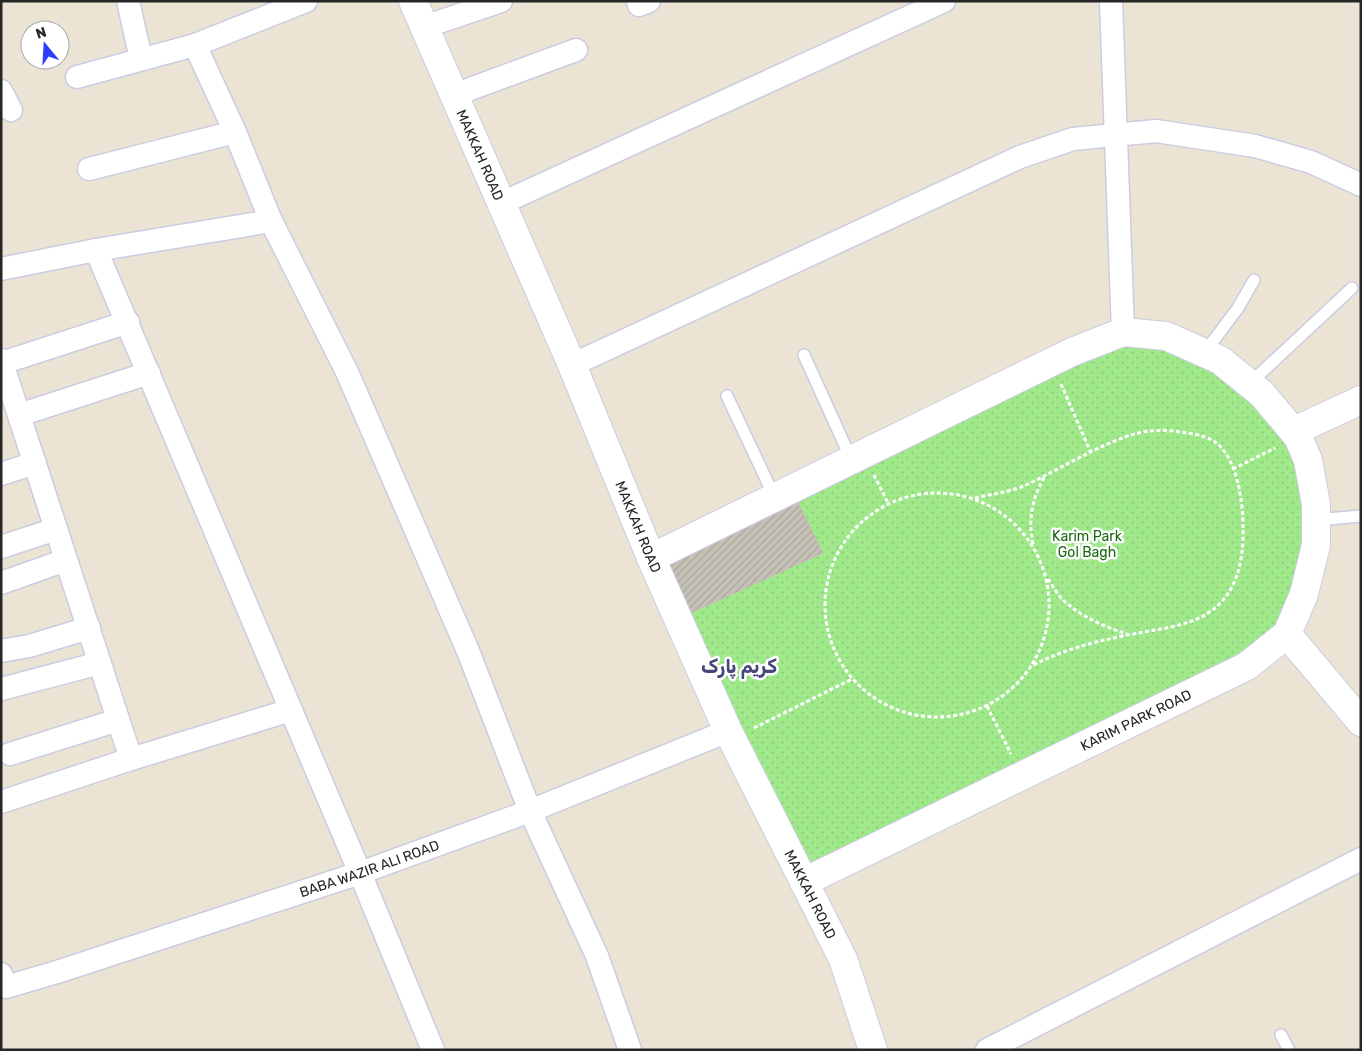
<svg xmlns="http://www.w3.org/2000/svg" width="1362" height="1051" font-family="Rubik,Cairo,sans-serif">
<defs>
<pattern id="grass-dots" width="8" height="8" patternUnits="userSpaceOnUse" patternTransform="scale(1.25)"><rect width="8" height="8" fill="#a0e98b"/><path d="M2 2h.1M6 6h.1" fill="none" stroke="#8ac878" stroke-width="1.8" stroke-linecap="round"/></pattern>
<pattern id="building-hatch" width="6" height="6" patternUnits="userSpaceOnUse" patternTransform="scale(1.25)"><rect width="6" height="6" fill="#c6c1b6"/><path d="M-1 1l2-2M0 6l6-6M5 7l2-2" fill="none" stroke="#aaa69c"/></pattern>
</defs>
<rect width="100%" height="100%" fill="#ebe4d5"/>
<!-- grass -->
<path fill="url(#grass-dots)" d="M1166,336L1262,395L1316,504L1287,634L804,882L678,619L822,553L792,490L1072,352Z"/>
<!-- building -->
<path fill="url(#building-hatch)" stroke="#c6c1b0" d="M792,490L823,553L678,619L651,558Z"/>
<g fill="none" stroke-linecap="round" stroke-linejoin="round">
<!-- lane casing -->
<g stroke="#cbcce2" stroke-width="14">
<path id="lane" d="M1204,353L1238,308L1254,280
M804,355L852,461
M1249,384L1352,288
M727,396L775,498
M1316,520L1361,516
M1281,1035L1289,1050"/>
</g>
<!-- street casing -->
<g stroke="#cbcce2" stroke-width="25">
<g id="street">
<path d="M128,1L141,59"/>
<path d="M306,1L195,45L235,132L271,221L347,372L468,651L530,811L597,956L630,1050"/>
<path d="M638,1L639,5L649,1"/>
<path d="M1111,1L1123,332"/>
<path d="M424,27L501,1"/>
<path d="M77,77L195,45"/>
<path d="M1,91L11,110"/>
<path d="M454,95L576,50"/>
<path d="M89,169L235,132"/>
<path d="M502,203L944,1"/>
<path d="M96,250L360,873L433,1050"/>
<path d="M1,269L96,250L271,221"/>
<path d="M1,360L131,759"/>
<path d="M2,363L128,322"/>
<path d="M572,365L1020,157L1073,139L1156,131L1255,146L1311,162L1361,185"/>
<path d="M19,415L149,373"/>
<path d="M1,474L35,463"/>
<path d="M1,547L56,529"/>
<path d="M1,583L66,560"/>
<path d="M1,651L29,646L89,628"/>
<path d="M1,689L100,663"/>
<path d="M10,754L118,720"/>
<path d="M1,802L131,759L291,710"/>
<path id="s1" d="M1,974L6,987L57,972L360,873L530,811L728,731"/>
<path d="M987,1050L1361,859"/>
</g>
</g>
<!-- secondary casing -->
<g stroke="#cbcce2" stroke-width="30">
<g id="secondary">
<path id="s2" d="M413,1L572,365L651,558L728,731L843,959L873,1050"/>
<path d="M1294,431L1361,400"/>
<path d="M651,558L1072,352L1123,332L1166,336L1220,360L1262,394L1298,437L1308,460L1316,504V545L1304,594L1287,634L1247,666L804,882"/>
<path d="M1287,634L1361,722"/>
</g>
</g>
<!-- path -->
<path stroke="#fff" stroke-width="3" stroke-dasharray="4 2.5" stroke-linecap="butt" d="M1061,384L1091,453
M1233,469L1275,448
M874,475L889,505
M825 605a112 112 0 1 1 224 0a112 112 0 1 1-224 0Z
M975,498C991,494 1011,492 1026,485C1060,469 1093,448 1128,436C1145,430 1163,429 1180,432C1190,433 1201,435 1210,439C1237,452 1243,501 1243,527C1244,560 1237,595 1208,613C1188,627 1151,630 1128,635C1092,642 1063,650 1031,666
M1033,544C1028,519 1032,498 1045,476
M1048,579C1053,586 1058,596 1064,601C1082,617 1105,627 1127,634
M987,706L1011,754
M754,728L852,679"/>
<!-- lane -->
<use href="#lane" stroke="#fff" stroke-width="11"/>
<!-- street -->
<use href="#street" stroke="#fff" stroke-width="22"/>
<!-- secondary -->
<use href="#secondary" stroke="#fff" stroke-width="28"/>
</g>
<g text-anchor="middle" stroke-width="5" stroke-linejoin="round" paint-order="stroke">
<!-- street labels -->
<g font-size="14" fill="#262626" stroke="#fff">
<text dy="5" stroke="none"><textPath href="#s2" startOffset="168">MAKKAH ROAD</textPath></text>
<text dy="5" stroke="none"><textPath href="#s2" startOffset="572">MAKKAH ROAD</textPath></text>
<text transform="translate(1136 720) rotate(-26)" y="5">KARIM PARK ROAD</text>
<text dy="5" stroke="none"><textPath href="#s1" startOffset="396">BABA WAZIR ALI ROAD</textPath></text>
<text dy="5" stroke="none"><textPath href="#s2" startOffset="978">MAKKAH ROAD</textPath></text>
</g>
<!-- park labels -->
<g font-size="14" fill="#196812" stroke="#fff">
<text x="1087" y="541">Karim Park<tspan x="1087" dy="16">Gol Bagh</tspan></text>
</g>
<!-- district labels -->
<g font-size="19" font-weight="bold" fill="#43477b" stroke="#fff">
<text x="739" y="673">کریم پارک</text>
</g>
</g>
<!-- border -->
<rect width="1362" height="1051" fill="none" stroke="#262626" stroke-width="5"/>
<!-- north arrow -->
<g transform="translate(45 45) rotate(342)"><circle r="24" fill="#ffffff" stroke="#a8a8a8"/>
<path d="M0-4L9 19L0 12L-9 19Z" fill="#2f3dff"/>
<text y="-8" font-size="14" font-weight="bold" text-anchor="middle" fill="#262626">N</text>
</g>
</svg>
